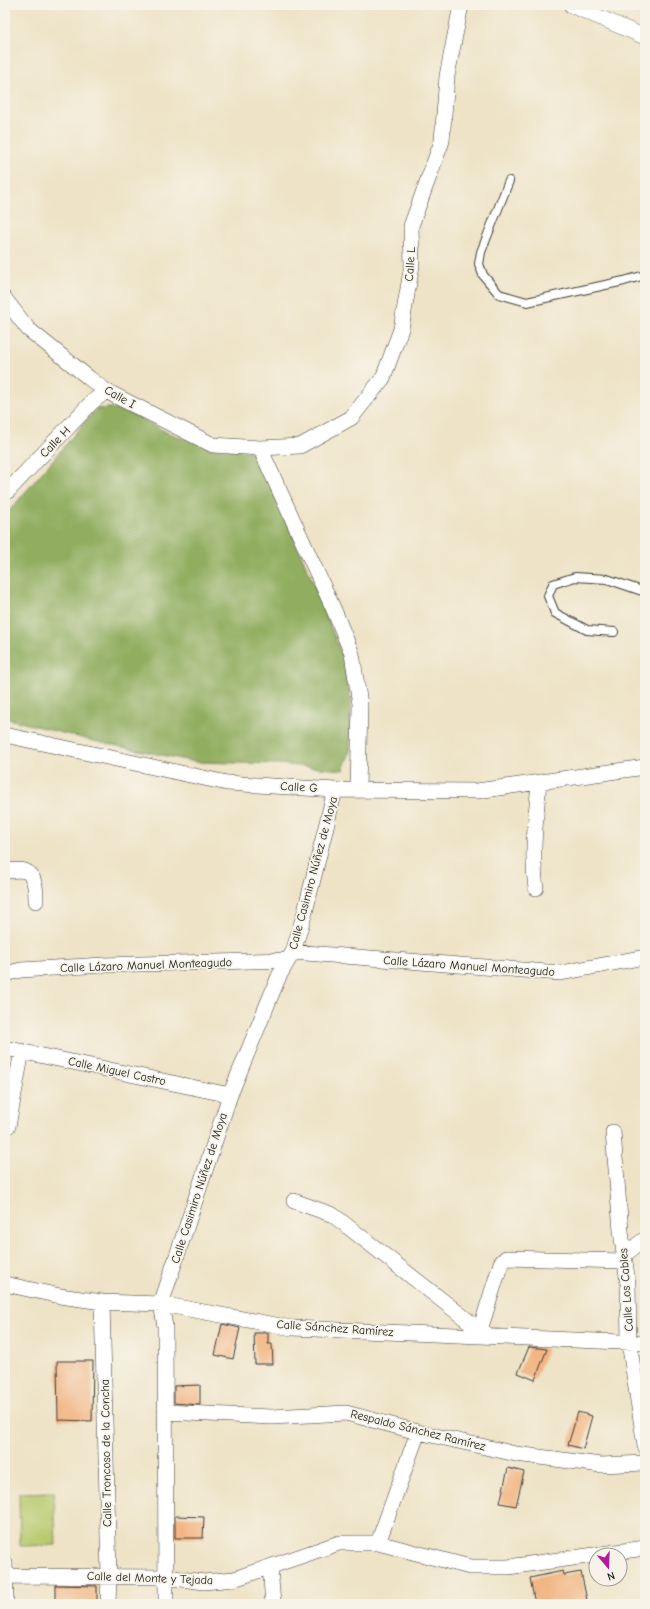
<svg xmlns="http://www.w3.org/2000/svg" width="650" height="1609" font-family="'Comic Neue',sans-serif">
<rect width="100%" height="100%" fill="#f7f3e8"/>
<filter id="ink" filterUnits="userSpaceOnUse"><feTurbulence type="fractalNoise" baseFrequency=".025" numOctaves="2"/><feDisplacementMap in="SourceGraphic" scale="8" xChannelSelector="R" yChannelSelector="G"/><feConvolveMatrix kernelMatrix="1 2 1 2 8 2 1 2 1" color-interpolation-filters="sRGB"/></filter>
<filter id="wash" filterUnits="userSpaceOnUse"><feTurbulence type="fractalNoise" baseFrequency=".012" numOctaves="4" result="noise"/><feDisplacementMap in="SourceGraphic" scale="16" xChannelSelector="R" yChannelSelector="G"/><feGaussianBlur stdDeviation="0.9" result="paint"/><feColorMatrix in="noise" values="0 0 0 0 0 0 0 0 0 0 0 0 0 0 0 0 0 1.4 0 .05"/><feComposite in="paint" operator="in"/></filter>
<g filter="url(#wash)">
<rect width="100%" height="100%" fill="#eee3c6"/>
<!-- green -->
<path fill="#b7ca6e" stroke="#6a7345" d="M54,1492L56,1545L20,1546L19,1493Z"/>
<!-- forest -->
<path fill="#91ae61" stroke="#56653e" d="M111,408L134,415L166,432L208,448L257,452L315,587L343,658L351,701L350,752L343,770L278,764L196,762L93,741L5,718V516L96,409Z"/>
<g id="blocks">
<!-- building -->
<path fill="#f2b583" d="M222,1324L240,1328L233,1359L215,1355Z
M254,1333H268V1344H272L273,1364H255Z
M529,1347L547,1349L535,1380L518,1373Z
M57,1361H93L92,1421L58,1420Z
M200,1385V1405L174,1403V1386Z
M578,1412L592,1416L583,1449L568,1445Z
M508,1468L524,1472L516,1506L500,1503Z
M175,1516L204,1517L203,1538H175Z
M563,1571L564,1575L581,1572L587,1600L567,1604H556V1602L535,1604L530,1578Z
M55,1585L97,1586V1603H55Z"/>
</g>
</g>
<g filter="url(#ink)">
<use href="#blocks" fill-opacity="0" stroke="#3c3a36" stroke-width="1"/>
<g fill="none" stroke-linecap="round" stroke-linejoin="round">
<!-- service casing -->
<g stroke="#3c3a36" stroke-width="10">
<path id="service" d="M509,181L481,252L479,264L483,275L499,294L527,302L624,281L645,275
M614,632L587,630L555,613L548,596L553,584L575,577L607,579L645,592"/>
</g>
<!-- minor casing -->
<g stroke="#3c3a36" stroke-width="16">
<path id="minor" d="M571,5L645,37
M5,299L28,329L89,378L106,391L213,445L260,448L300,446L351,418L383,378L401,329L412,265L411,226L442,141L447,76L461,5
M260,448L334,610L352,654L360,704L358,790
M5,494L92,402L106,391
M5,735L227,783L335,790L477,791L645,767
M5,871C11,871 20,869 25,871C36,875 36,892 36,901
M536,888C531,853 536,818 539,782
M293,952L561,973L645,957
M5,974L21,970L103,965L288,960
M5,1048L230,1095
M8,1126L22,1051
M613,1132L621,1231L628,1284L629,1342L645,1446
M294,1201L333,1215L480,1330L490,1336
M624,1255L645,1239
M5,1284L60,1296L102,1302L161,1304L292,1328L645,1343
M102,1302L109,1576L108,1604
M480,1330L501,1263L506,1258L625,1261
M165,1412L272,1417L346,1413L418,1432L516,1454L601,1465L645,1463
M378,1543L418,1432
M5,1563L6,1604
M270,1567L273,1604
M5,1576L166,1577L204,1582L234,1579L339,1543H378L470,1567H508L645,1548
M166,1604L165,1326L161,1304L230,1095L279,976L293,952L305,912L335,790"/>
</g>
<!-- service -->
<use href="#service" stroke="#fff" stroke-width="8"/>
<!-- minor -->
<use href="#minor" stroke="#fff" stroke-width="15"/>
</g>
</g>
<g text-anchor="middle" stroke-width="3.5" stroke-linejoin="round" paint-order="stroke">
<!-- street labels -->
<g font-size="12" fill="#1c1c1c" stroke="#f7f3e8">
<text transform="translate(410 264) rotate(-86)" y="4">Calle L</text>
<text transform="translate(120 397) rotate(29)" y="4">Calle I</text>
<text transform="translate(55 442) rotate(-46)" y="4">Calle H</text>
<text transform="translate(299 787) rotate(3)" y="4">Calle G</text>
<text transform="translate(313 873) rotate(-75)" y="4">Calle Casimiro Núñez de Moya</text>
<text transform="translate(146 965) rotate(-2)" y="4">Calle Lázaro Manuel Monteagudo</text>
<text transform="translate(469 966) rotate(4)" y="4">Calle Lázaro Manuel Monteagudo</text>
<text transform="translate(117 1071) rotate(12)" y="4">Calle Miguel Castro</text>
<text transform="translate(199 1188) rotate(-72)" y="4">Calle Casimiro Núñez de Moya</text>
<text transform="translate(626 1290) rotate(-94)" y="4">Calle Los Cables</text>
<text transform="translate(335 1328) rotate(4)" y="4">Calle Sánchez Ramírez</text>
<text transform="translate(418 1430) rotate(14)" y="4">Respaldo Sánchez Ramírez</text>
<text transform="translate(106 1453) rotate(-91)" y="4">Calle Troncoso de la Concha</text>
<text transform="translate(150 1578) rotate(2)" y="4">Calle del Monte y Tejada</text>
</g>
</g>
<!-- margin -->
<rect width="650" height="1609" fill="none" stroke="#f7f3e8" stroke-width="20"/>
<!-- north arrow -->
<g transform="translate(608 1567) rotate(161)"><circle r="19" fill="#f7f3e8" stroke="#9f9d96"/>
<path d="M0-3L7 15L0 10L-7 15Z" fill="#b5179e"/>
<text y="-6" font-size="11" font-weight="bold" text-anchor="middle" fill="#1c1c1c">N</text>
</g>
</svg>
